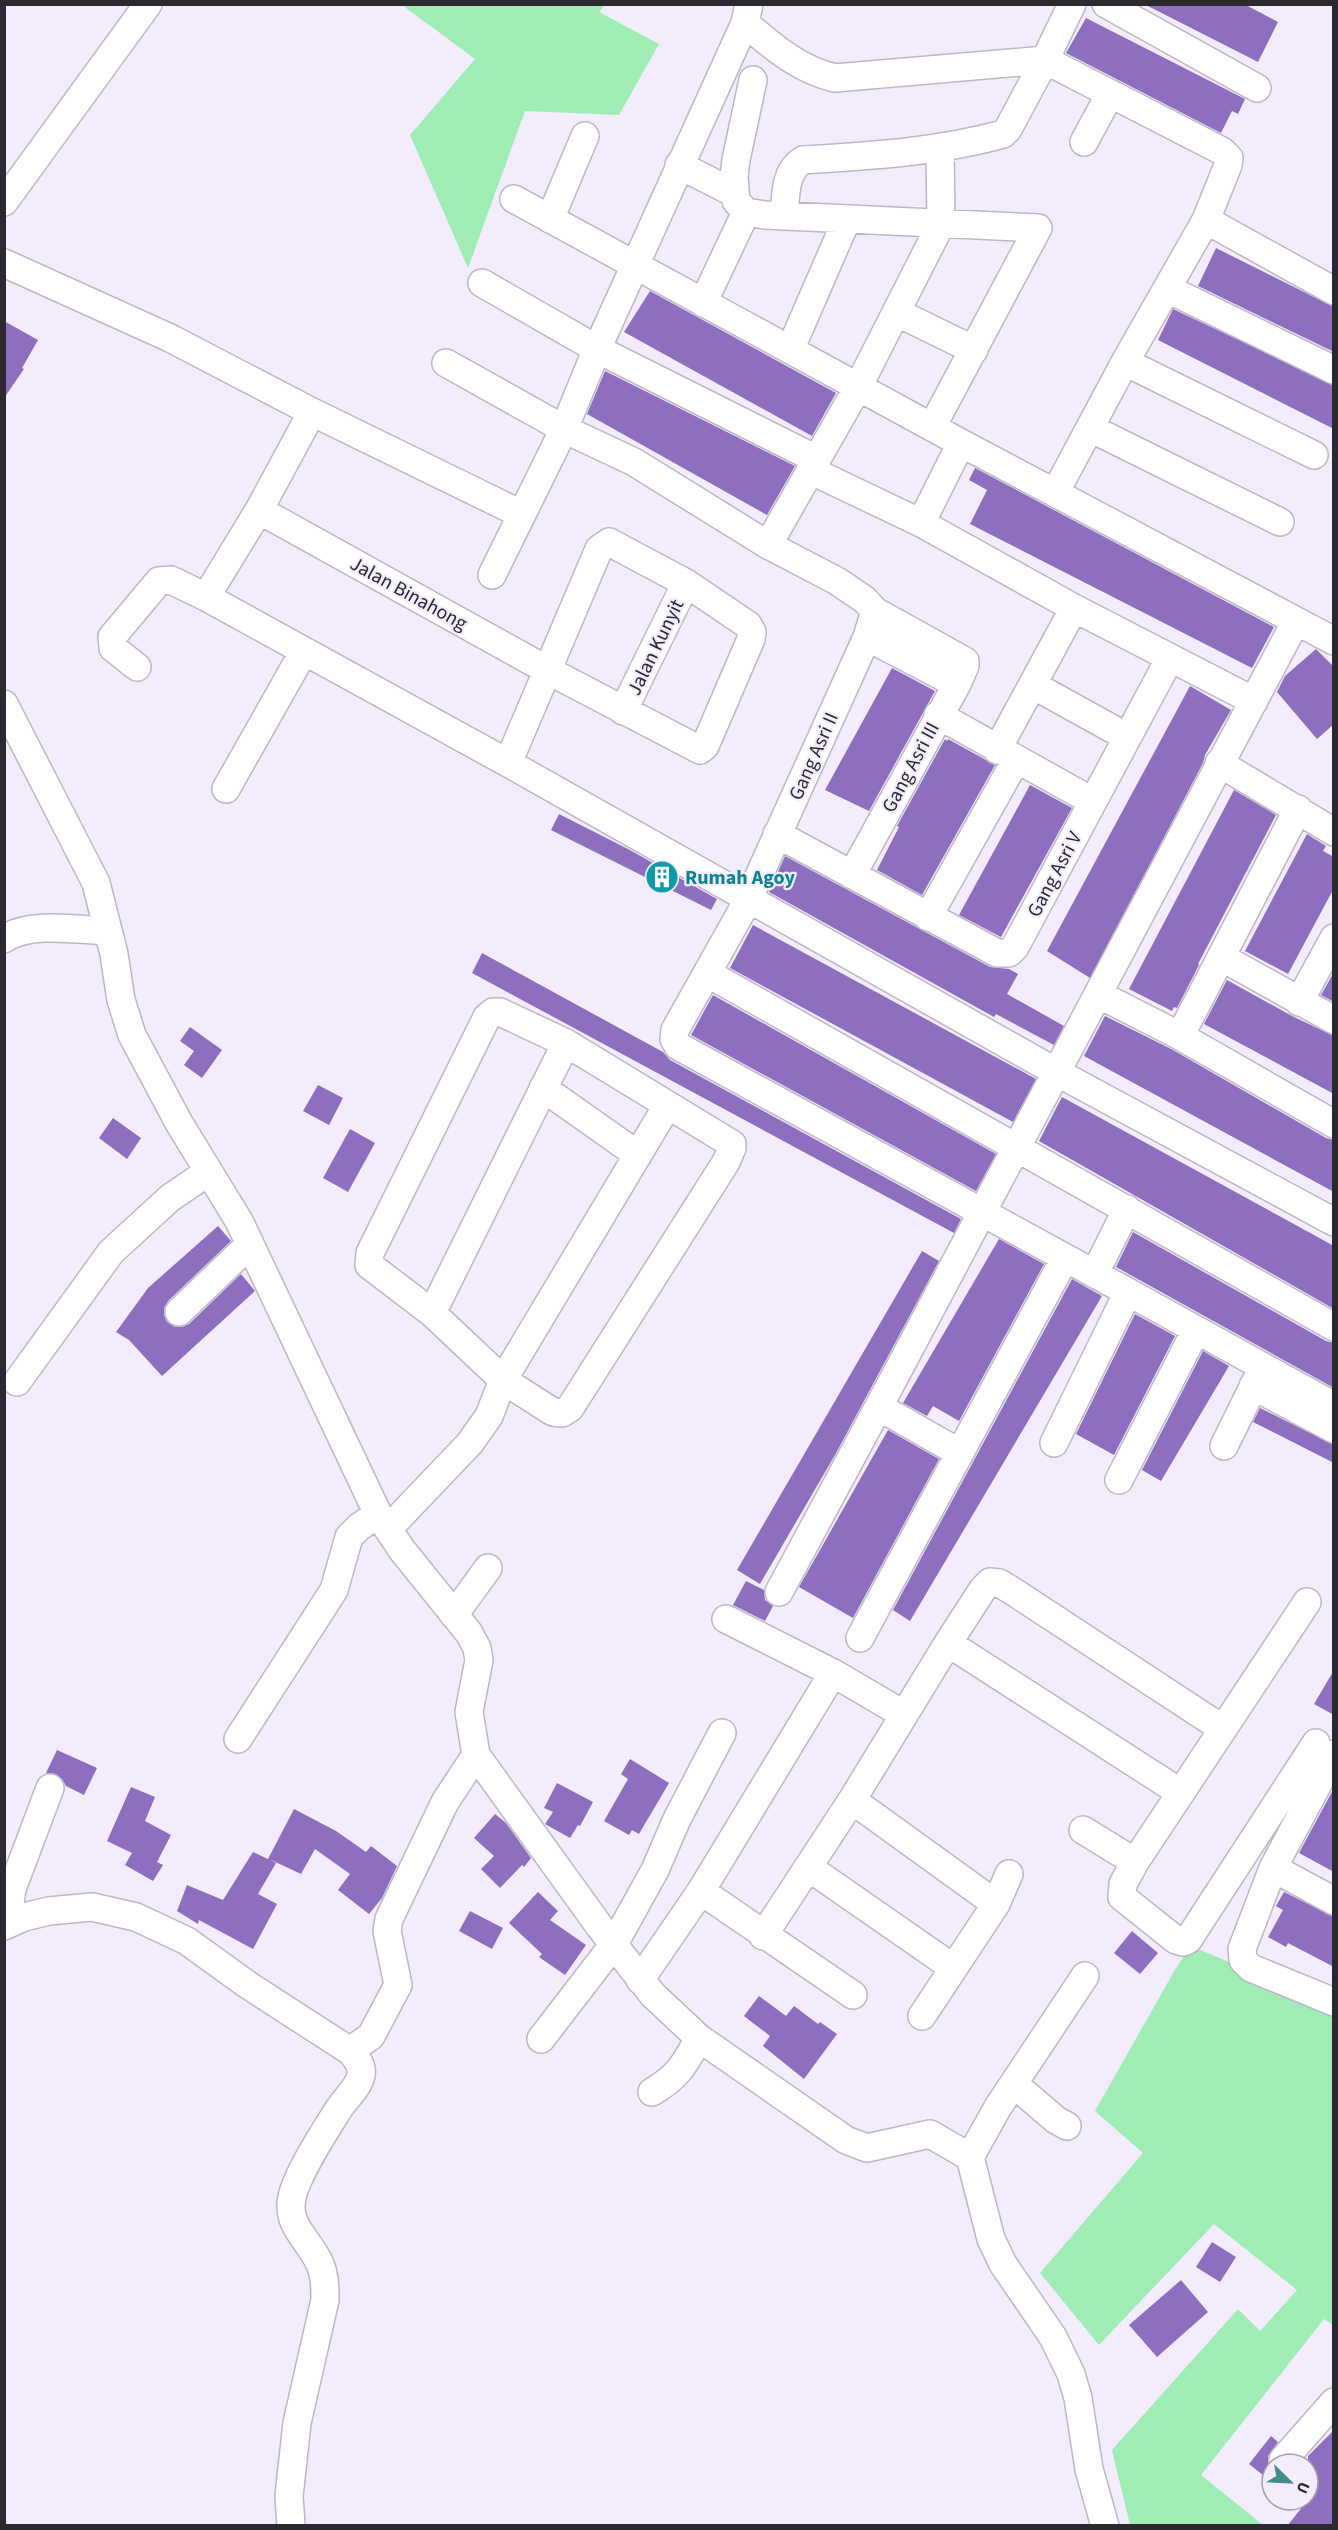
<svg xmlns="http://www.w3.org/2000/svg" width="1338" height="2530" font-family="'Source Sans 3',sans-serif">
<rect width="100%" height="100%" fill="#f2ecfd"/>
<!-- green -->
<path fill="#9fedb4" d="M402,5H605L599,12L659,44L619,115L525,111L468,268L410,135L475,59Z
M1191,1946L1333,2006V2325L1324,2319L1201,2475L1263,2525H1130L1112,2450L1238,2309L1260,2331L1297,2290L1214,2224L1099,2345L1040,2273L1143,2153L1095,2111L1176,1968Z"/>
<!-- building -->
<path fill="#8e6ebe" d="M1144,4H1244L1278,22L1258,62Z
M1086,18L1245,99L1238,114L1232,111L1221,133L1066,53Z
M1216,248L1334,307V352L1198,286Z
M650,291L836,393L812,436L624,332Z
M1173,309L1334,385V429L1158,340Z
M4,321L38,340L22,368L24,369L4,398Z
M605,371L795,466L767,515L587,414Z
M975,468L1274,627L1252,668L970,524L987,490L969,480Z
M1316,649L1334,667V724L1317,739L1277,692L1285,676Z
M892,668L935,691L869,811L825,790Z
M1190,686L1231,710L1205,755L1203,763L1090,978L1047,951Z
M945,739L947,741L948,739L995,765L922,895L877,870L899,827L897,826Z
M1030,785L1072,808L1001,937L959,915Z
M1234,790L1276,815L1198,964L1199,965L1177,1008L1174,1007L1172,1011L1129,989Z
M559,814L628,849L717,899L711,910L551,830Z
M1307,834L1326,846L1323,851L1334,857V888L1288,974L1245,951Z
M785,856L990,967L1009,969L1018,974L1007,994L1064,1026L1054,1045L996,1014L994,1017L769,892Z
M753,925L1036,1079L1013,1122L730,968Z
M482,953L663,1052L670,1060L961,1219L954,1233L472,973Z
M1334,972V1002L1321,995Z
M1227,980L1292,1016L1334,1036V1094L1204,1024Z
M713,995L996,1154L976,1191L691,1035Z
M1105,1016L1173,1050L1326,1138L1334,1140V1192L1084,1056Z
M190,1027L222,1050L202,1078L184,1065L194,1051L180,1041Z
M318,1085L343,1098L329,1125L303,1111Z
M1062,1097L1334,1246V1309L1039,1141Z
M113,1118L141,1138L127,1159L99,1138Z
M350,1129L375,1143L348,1192L323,1178Z
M218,1226L231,1241L168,1301L164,1308V1315L167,1322L175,1327H182L189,1324L241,1274L255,1291L162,1376L129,1340L116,1332L148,1288Z
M1133,1232L1326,1341L1334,1343V1388L1116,1267Z
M999,1239L1044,1264L959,1421L933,1406L927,1416L903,1403Z
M922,1251L939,1261L835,1455L760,1584L737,1570Z
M1072,1279L1102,1296L910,1621L893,1610Z
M1135,1314L1175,1336L1114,1455L1076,1434Z
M1203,1351L1229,1366L1161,1481L1142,1470Z
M1260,1408L1334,1445V1463L1253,1422Z
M888,1430L939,1459L853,1618L799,1587Z
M746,1581L764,1590L765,1600L773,1606L765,1621L733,1605Z
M1334,1670V1715L1314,1704Z
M57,1750L97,1768L84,1795L66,1786L62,1779L56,1774L46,1773Z
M630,1759L669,1783L639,1834L632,1830L629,1835L604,1821L628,1779L621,1774Z
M557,1783L593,1802L580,1826L578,1825L570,1838L545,1824L553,1812L544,1808Z
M131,1787L155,1797L145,1821L171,1835L157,1862L163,1865L153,1881L125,1865L132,1853L107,1841Z
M1334,1788V1872L1299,1853Z
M294,1809L336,1831L366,1852L371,1846L397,1866L382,1898L369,1914L338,1890L350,1874L315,1849L301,1874L269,1859L276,1863L258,1894L277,1904L253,1949L199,1920L198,1924L177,1911L187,1885L223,1900L253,1852L268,1859Z
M495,1814L506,1823L531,1858L524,1867L522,1865L500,1888L481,1869L494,1856L474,1838Z
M538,1892L558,1911L550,1920L586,1945L565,1975L539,1957L542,1954L509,1923Z
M1284,1892L1334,1917V1967L1288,1943L1286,1947L1268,1937L1283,1910L1276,1906Z
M470,1911L503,1928L492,1949L459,1931Z
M1132,1931L1158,1953L1140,1974L1114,1953Z
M759,1996L786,2016L794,2006L818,2024L820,2022L837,2034L804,2079L763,2046L770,2036L744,2016Z
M1212,2242L1236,2257L1220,2282L1196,2267Z
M1181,2280L1208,2312L1157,2357L1129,2325Z
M1334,2430V2526H1287L1308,2500V2456Z
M1271,2436L1278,2442L1268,2456L1269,2467L1263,2475L1249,2464Z"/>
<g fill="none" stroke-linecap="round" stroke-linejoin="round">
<!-- minor casing -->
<g stroke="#bcb7c7" stroke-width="30">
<path id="minor" d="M1106,4L1257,88
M745,23C772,46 799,70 835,78L1045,60
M753,80L736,160L734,177L736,201L746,212L765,215L1038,228L932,427
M1084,142L1110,94
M679,165L734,193
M514,199L961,443L1334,641
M4,202L148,4
M784,216C786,196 784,171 803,160C869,156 938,152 1003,134L1008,129L1045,60
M550,219L585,136
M1206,220L1334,291
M4,263L170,338L312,412L521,514
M482,283L597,349L816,459
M1168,289L1334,370
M703,303L746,212
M896,312L974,350
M790,350L847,219
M1125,362L1314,455
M446,363L564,429L634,462L768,545L837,581L865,600L875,611L965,661V666L957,684L852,875
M312,412L259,510L206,597L508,763L1058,1073L1334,1222
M1090,428L1280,522
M810,470L921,523L1074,608L1254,701
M1055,493L1125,362L1206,220L1228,165L1229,158L1222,151L1045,60L1072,4
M259,510L549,671L700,750L705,746L751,639L752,632L748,625L686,583L609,542L599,549L508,763
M921,523L961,443
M768,545L858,387L941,224L940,147
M492,575L564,429L597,349L745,23L749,4
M875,611L867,637L748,900L675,1030L674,1039L678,1046L1128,1292L1054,1443
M867,637L957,684
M137,667L113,648L112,637L159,581L171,580L206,597
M1033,685L1127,737
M4,704L96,883L114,954L121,1000L132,1035L179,1123L239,1221L378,1514L402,1550L469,1633L477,1648L479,1660L469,1712L476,1755L600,1927L653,1995L699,2038L846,2140L867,2148L930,2134L970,2157L991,2239L1003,2264L1053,2337L1071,2374L1078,2398L1089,2469L1105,2526
M623,711L686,583
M938,715L1092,801
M997,750L1074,608
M1219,763L1334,832
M226,789L304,651
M777,834L997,953H1009L1015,947L1170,658
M928,917L1016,760
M4,939C30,921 78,930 108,931
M1223,958L1334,1020
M707,973L1334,1327
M1098,994L1180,1036L1334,1124
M1299,1002L1334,938
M493,1012H500L566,1043L732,1144V1148L726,1162L570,1408L562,1413L553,1412L503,1380L432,1313L369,1265L370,1253L487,1017Z
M1180,1036L1298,809
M543,1088L638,1155
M1095,1273L1127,1209
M1128,1292L1334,1406
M179,1312L250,1244
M432,1313L566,1043
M17,1382L111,1252L170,1198L208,1172
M1253,1386L1334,1429
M879,1407L960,1453
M1224,1446L1261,1371
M1119,1480L1196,1330
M388,1529L470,1443L489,1416L503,1380L667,1106
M779,1592C953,1269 1126,945 1296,621
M1307,1602L1135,1862L1123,1884L1122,1897L1176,1940L1183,1942L1188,1940L1316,1743
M454,1615L488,1568
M726,1619L833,1673L903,1714
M860,1638L1065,1258
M948,1643L1181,1793
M238,1739L334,1590L349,1537L359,1527L378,1514
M1334,1754L1273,1868L1334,1901
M852,1800L996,1904
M1083,1830L1135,1862
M808,1867L952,1967
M1273,1868L1242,1949L1243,1960L1251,1968L1334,2002
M701,1891L853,1995
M7,1924L12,1889L50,1788
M4,1926L24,1917L49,1911L92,1907L136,1917L187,1941L248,1985L350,2051L371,2036L398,1985L387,1931L389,1919L445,1802L476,1755
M763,1936L852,1800L948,1643L983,1589L990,1582L999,1583L1011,1590L1223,1729
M640,1980L701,1891L833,1673
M922,2016L996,1904L1009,1874
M541,2039L614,1944L655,1870L677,1819L722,1733
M1014,2084L1056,2120L1067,2126
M652,2092C679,2076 684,2065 699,2038
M970,2157L998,2107L1085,1976
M1283,2460L1334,2402
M291,2526L289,2496L297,2423L325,2300C325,2287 325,2276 320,2264C308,2237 282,2224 294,2190C303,2164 324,2133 338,2110C345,2099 359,2087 361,2075C363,2065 356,2058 350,2051"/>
</g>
<!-- minor -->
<use href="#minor" stroke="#fff" stroke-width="27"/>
</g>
<!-- icons -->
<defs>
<g id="building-disc" transform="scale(1.725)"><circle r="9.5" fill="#0f9aa8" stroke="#f2ecfd"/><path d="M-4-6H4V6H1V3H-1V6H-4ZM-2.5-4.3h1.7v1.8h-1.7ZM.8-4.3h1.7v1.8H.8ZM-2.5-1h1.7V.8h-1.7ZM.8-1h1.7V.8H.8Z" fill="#fff"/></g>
</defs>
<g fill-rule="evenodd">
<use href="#building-disc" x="662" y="877"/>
</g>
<g text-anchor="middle" stroke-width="4.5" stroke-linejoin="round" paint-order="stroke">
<!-- street labels -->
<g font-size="20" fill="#2b292f" stroke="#f2ecfd">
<text transform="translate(409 593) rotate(29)" y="7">Jalan Binahong</text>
<text transform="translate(655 647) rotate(-64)" y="7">Jalan Kunyit</text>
<text transform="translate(813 756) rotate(-66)" y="7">Gang Asri II</text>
<text transform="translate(910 767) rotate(-62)" y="7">Gang Asri III</text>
<text transform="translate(1054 874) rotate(-62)" y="7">Gang Asri V</text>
</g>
<!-- culture labels -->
<g font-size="20" font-weight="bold" fill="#0d838f" stroke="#f2ecfd" text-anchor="start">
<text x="685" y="884">Rumah Agoy</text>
</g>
</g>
<!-- border -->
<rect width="1338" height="2530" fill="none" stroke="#2b292f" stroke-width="12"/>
<!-- north arrow -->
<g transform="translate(1290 2482) rotate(114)"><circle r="28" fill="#f2ecfd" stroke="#a29eab" stroke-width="1.5"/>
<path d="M0-4.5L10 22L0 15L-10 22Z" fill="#428b8b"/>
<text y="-9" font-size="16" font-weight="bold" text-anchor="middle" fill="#2b292f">U</text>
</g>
</svg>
